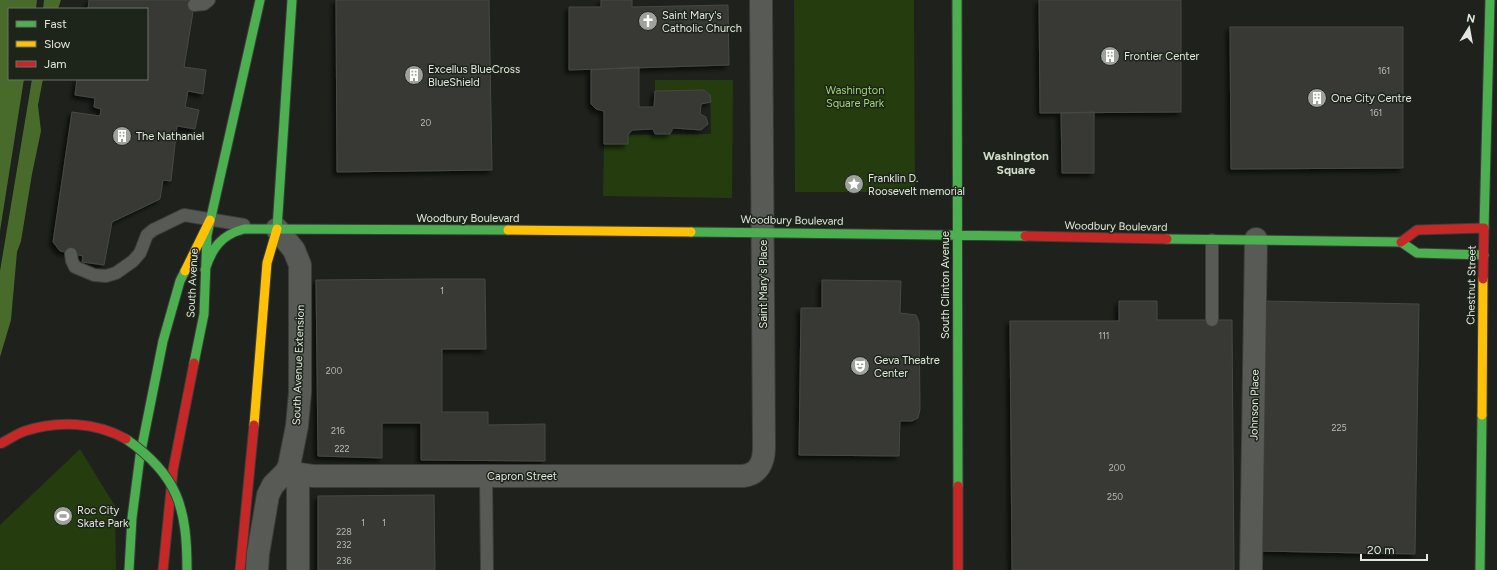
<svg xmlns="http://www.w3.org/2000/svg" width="1497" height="570" font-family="Figtree,sans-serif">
<defs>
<filter id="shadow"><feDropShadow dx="-3.5" dy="3.5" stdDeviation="2" flood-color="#0009"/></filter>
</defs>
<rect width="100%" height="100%" fill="#1e211c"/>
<!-- green -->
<path fill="#243c0e" d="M794,0H914L915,192H795Z
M655,80H733L732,198L603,196L604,144H628V135L711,134L710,95L704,90L655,91Z
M80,449L115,506L116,570H0V525Z"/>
<!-- water -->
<path fill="#486a2b" d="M0,0H37L36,9H9V79H24L0,231Z
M44,0H61L58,9H43Z
M32,79H43L38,105L41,131L32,174L21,241L17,252L11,320L0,357V271Z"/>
<!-- building -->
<path fill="#373935" stroke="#464944" filter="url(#shadow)" d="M89,0H195L184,67L206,70L203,94L188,91L185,107L199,110L195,129L177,126L171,181L163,180L160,199L112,222L104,265L82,262L83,256L60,251L53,242L72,112L100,116L101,109L94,107L95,98L75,95L77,79H147V9H88Z
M336,0H489L492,170L337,172Z
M601,0H632V7L728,5L729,65L569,70V7H601Z
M1039,0H1181V112L1040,113Z
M1230,27H1403V168L1231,169Z
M639,67V107H654L655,91L704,90L710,95L711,102L701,104L700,114L706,117L708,124L701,130L673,128L670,134H655L653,129L632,130L628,135V144H604V111L596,109L591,104V70Z
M1094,112V173H1062L1061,113Z
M432,279H485L486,349H442V412H488V425L545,424V461L421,460V423H382V458L318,456L316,280Z
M822,280L901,281L900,313L916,315L919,322L920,409L918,418L912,421H900L899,456L799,455L801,308H822Z
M1119,301H1157V320H1232L1234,570H1012L1010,321H1119Z
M1262,301L1419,304L1415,554L1258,551Z
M434,495L435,570H318V496Z"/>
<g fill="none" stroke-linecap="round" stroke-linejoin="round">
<!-- lane casing -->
<g stroke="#3c3e3a" stroke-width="14">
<path id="lane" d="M194,5L204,4L209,0
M71,254L72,261L75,267L94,275L106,276L116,273L133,261L140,253L147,235L153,230L184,215L244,225
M1212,320V240
M486,476L487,570"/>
</g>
<!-- street casing -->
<g stroke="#3c3e3a" stroke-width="24">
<path id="street" d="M286,472L313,476H743C759,474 764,462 764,447L761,0
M257,570L258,554L268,495L273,485L286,472L289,466L297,426L300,392V265L294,250L277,229
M298,570V475
M1251,570L1256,239"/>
</g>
<!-- fast casing -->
<g stroke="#3c3e3a" stroke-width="11">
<path id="fast" d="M957,0L958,486
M1484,228L1490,0
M277,229L292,0
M691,232L1025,236
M1167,239L1401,242L1417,253L1484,255
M205,270C212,248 221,235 244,229L508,230
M194,363L204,314L207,235L260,0
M129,570L132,518L140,456L163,341L180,281L185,271
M1480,570L1482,415"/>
</g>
<!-- slow casing -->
<g stroke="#3c3e3a" stroke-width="11">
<path id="slow" d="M508,230L691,232
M185,271L210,220
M1482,415L1483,279
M254,425L267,263L277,229"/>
</g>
<!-- jam casing -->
<g stroke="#3c3e3a" stroke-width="11">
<path id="jam" d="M1025,236L1167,239
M1401,242L1417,230L1484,228L1483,279
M958,486V570
M163,570L173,470L194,363
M240,570L254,425"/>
</g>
<!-- lane -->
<use href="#lane" stroke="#575a55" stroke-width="12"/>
<!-- street -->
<use href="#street" stroke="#575a55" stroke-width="22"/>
<!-- fast -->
<use href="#fast" stroke="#4caf50" stroke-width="9"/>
<!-- slow -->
<use href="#slow" stroke="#ffc107" stroke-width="9"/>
<!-- jam -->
<use href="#jam" stroke="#c62828" stroke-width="9"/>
<!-- fast-bridge casing -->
<g stroke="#3c3e3a" stroke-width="11" stroke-linecap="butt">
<path id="fast-bridge" d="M126,439C178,475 187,508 187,570"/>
</g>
<!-- jam-bridge casing -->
<g stroke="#3c3e3a" stroke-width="11" stroke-linecap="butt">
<path id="jam-bridge" d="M0,444C8,440 16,434 25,431C57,420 96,422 126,439"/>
</g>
<!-- fast-bridge -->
<use href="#fast-bridge" stroke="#4caf50" stroke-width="9"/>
<!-- jam-bridge -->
<use href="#jam-bridge" stroke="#c62828" stroke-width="9"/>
</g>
<!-- icons -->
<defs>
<g id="church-disc" transform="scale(1)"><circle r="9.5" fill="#9ea29b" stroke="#1d2419"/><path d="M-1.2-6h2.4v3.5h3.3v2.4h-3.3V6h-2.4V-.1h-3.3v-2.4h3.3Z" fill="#fff"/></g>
<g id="building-disc" transform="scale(1)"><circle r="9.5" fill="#9ea29b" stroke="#1d2419"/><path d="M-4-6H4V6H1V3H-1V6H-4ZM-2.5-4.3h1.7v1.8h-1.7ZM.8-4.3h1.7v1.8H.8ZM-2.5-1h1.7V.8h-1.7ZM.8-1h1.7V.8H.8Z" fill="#fff"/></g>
<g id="sight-disc" transform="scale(1)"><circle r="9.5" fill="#9ea29b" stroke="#1d2419"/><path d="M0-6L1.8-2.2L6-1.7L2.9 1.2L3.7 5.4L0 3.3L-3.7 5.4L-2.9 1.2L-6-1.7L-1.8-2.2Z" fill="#fff"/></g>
<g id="theatre-disc" transform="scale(1)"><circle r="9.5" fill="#9ea29b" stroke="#1d2419"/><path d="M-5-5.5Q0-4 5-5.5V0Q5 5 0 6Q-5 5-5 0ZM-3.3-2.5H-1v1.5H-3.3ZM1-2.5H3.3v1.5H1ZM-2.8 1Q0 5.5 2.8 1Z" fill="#fff"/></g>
<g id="stadium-disc" transform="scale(1)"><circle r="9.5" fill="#9ea29b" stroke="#1d2419"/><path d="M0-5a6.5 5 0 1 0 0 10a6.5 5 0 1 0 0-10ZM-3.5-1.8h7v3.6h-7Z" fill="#fff"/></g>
</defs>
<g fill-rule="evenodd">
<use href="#church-disc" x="648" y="21"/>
<use href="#building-disc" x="1110" y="56"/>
<use href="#building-disc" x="414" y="75"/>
<use href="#building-disc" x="1317" y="98"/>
<use href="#building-disc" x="122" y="136"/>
<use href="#sight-disc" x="854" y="184"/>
<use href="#theatre-disc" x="860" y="366"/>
<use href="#stadium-disc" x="63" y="516"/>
</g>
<g text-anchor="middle" stroke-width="3" stroke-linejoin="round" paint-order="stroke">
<!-- number labels -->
<g font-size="9" fill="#b8bcb5">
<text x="1384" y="74">161</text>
<text x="1376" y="116">161</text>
<text x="426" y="126">20</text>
<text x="442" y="294">1</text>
<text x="1104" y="339">111</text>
<text x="334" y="374">200</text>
<text x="1339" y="431">225</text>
<text x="338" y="434">216</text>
<text x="342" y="452">222</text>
<text x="1117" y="471">200</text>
<text x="1115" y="500">250</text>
<text x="363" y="526">1</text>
<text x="384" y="526">1</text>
<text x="344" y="535">228</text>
<text x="344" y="548">232</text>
<text x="344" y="564">236</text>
</g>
<!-- poi labels -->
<g font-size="11" fill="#e3e7e0" stroke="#1d2419" text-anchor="start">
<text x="662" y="19">Saint Mary's<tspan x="662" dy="13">Catholic Church</tspan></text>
<text x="1124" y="60">Frontier Center</text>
<text x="428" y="73">Excellus BlueCross<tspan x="428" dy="13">BlueShield</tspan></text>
<text x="1331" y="102">One City Centre</text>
<text x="136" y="140">The Nathaniel</text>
<text x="868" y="182">Franklin D.<tspan x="868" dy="13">Roosevelt memorial</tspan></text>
<text x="874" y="364">Geva Theatre<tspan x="874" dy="13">Center</tspan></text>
<text x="77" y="514">Roc City<tspan x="77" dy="13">Skate Park</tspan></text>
</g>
<!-- park labels -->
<g font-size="11" fill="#9fd476" stroke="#1d2419">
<text x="855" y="94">Washington<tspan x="855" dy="13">Square Park</tspan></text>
</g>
<!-- street labels -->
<g font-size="11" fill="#e3e7e0" stroke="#1d2419">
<text x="468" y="222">Woodbury Boulevard</text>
<text transform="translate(792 220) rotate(1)" y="4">Woodbury Boulevard</text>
<text transform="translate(1116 226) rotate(1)" y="4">Woodbury Boulevard</text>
<text transform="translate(192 283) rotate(-87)" y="4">South Avenue</text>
<text transform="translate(763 284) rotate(-90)" y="4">Saint Mary's Place</text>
<text transform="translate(945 285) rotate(-90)" y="4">South Clinton Avenue</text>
<text transform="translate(1471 285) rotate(-89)" y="4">Chestnut Street</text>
<text transform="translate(298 365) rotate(-88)" y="4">South Avenue Extension</text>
<text transform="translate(1254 405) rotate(-89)" y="4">Johnson Place</text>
<text x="522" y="480">Capron Street</text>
</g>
<!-- neighbourhood labels -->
<g font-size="12" font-weight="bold" fill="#d1dacb" stroke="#1d2419">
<text x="1016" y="160">Washington<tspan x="1016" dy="14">Square</tspan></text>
</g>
</g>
<!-- legend -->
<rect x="8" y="8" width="140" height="72" fill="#1d2419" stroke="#6c7269"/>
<rect x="16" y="21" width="20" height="6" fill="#4caf50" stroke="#6c7269"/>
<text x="44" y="28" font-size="12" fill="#e3e7e0">Fast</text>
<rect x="16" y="41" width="20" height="6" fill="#ffc107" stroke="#6c7269"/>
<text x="44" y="48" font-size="12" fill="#e3e7e0">Slow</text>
<rect x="16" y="61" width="20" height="6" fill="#c62828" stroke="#6c7269"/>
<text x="44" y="68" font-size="12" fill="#e3e7e0">Jam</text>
<!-- north arrow -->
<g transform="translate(1469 28) rotate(11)" stroke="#1d2419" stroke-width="3" paint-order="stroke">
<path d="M0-3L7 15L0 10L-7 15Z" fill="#e3e7e0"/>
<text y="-6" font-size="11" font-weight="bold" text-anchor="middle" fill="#e3e7e0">N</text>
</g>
<!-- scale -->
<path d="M1361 554v6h66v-6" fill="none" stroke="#e3e7e0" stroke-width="2"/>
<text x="1367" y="554" font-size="12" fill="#e3e7e0" stroke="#1d2419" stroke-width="3" paint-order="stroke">20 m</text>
</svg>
